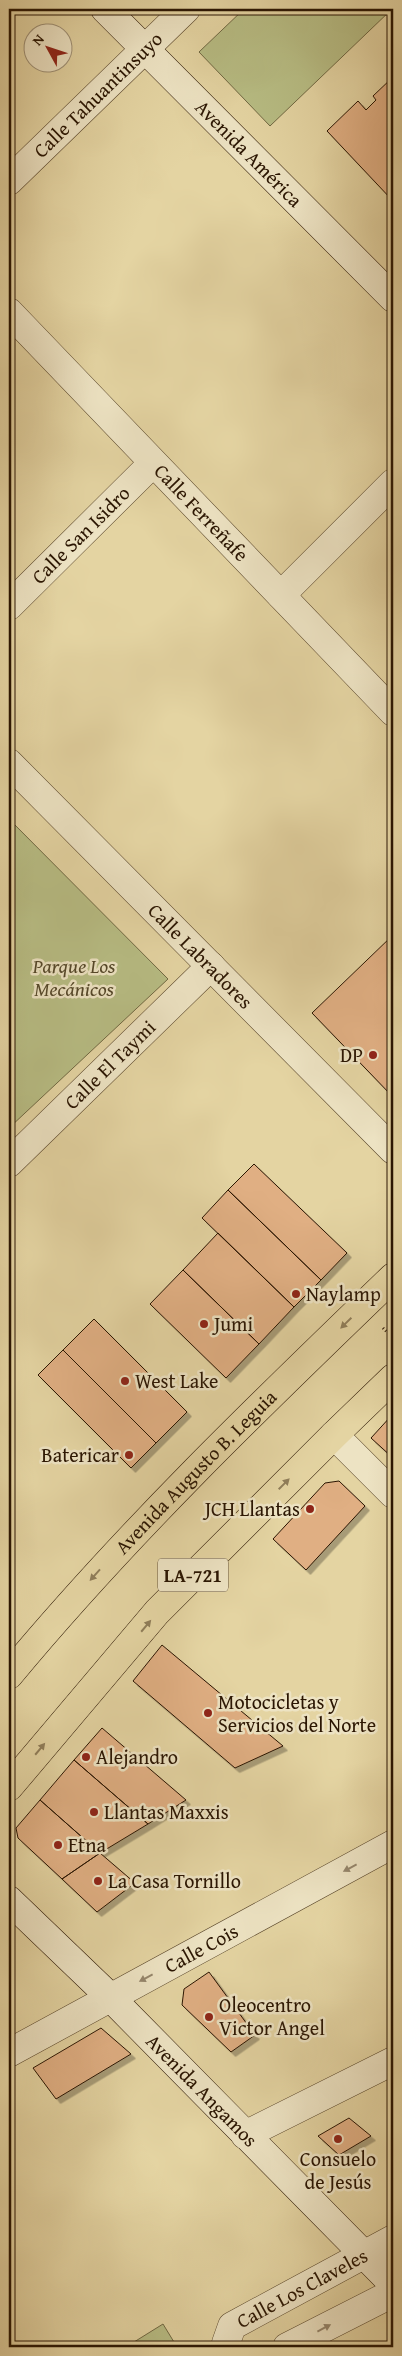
<svg xmlns="http://www.w3.org/2000/svg" width="402" height="2356" font-family="'Gentium Book Plus',serif">
<defs>
<filter id="shadow"><feDropShadow dx="4.5" dy="4.5" stdDeviation="0" flood-color="#0004"/></filter>
</defs>
<rect width="100%" height="100%" fill="#e4d4a2"/>
<filter id="stains"><feTurbulence type="fractalNoise" baseFrequency=".004" numOctaves="4"/><feColorMatrix values="0 0 0 0 .2 0 0 0 0 .09 0 0 0 0 .02 0 0 0 .5 -.17"/></filter>
<radialGradient id="worn" r=".72"><stop offset=".6" stop-color="#630" stop-opacity="0"/><stop offset="1" stop-color="#630" stop-opacity=".3"/></radialGradient>
<!-- green -->
<path fill="#b7bc83" stroke="#706842" d="M244,9H392L270,126L199,52Z
M9,819L168,979L9,1128Z
M163,2324L177,2347H126Z"/>
<!-- building -->
<path fill="#e0af83" stroke="#2a1502" filter="url(#shadow)" d="M393,77V201L327,131L358,101L366,110L376,100L373,96Z
M393,935V1097L312,1013Z
M254,1164L347,1253L321,1280L228,1190Z
M228,1190L321,1280L294,1307L202,1218Z
M218,1233L294,1307L259,1344L183,1270Z
M183,1270L259,1344L226,1378L150,1304Z
M94,1319L187,1412L156,1443L63,1350Z
M63,1350L156,1443L131,1468L38,1375Z
M392,1415L393,1416V1458L371,1438Z
M339,1481L365,1506L306,1570L273,1539L325,1483Z
M162,1645L283,1746L235,1768L133,1681Z
M102,1728L186,1800L148,1824L74,1760Z
M74,1760L148,1824L100,1853L40,1800Z
M40,1800L100,1853L62,1879L18,1838L16,1828Z
M100,1853L135,1883L97,1912L62,1879Z
M209,1972L255,2035L231,2052L182,2005L184,1989Z
M101,2028L131,2054L56,2099L33,2068Z
M349,2118L371,2136L339,2155L318,2136Z"/>
<g fill="none" stroke-linecap="round" stroke-linejoin="round">
<!-- street casing -->
<g stroke="#58452a" stroke-width="29">
<g id="street">
<path id="s1" d="M9,181L186,9"/>
<path id="s2" d="M9,312L393,712"/>
<path d="M281,595L393,483"/>
<path id="s3" d="M9,606L153,463"/>
<path id="s4" d="M9,763L393,1150"/>
<path id="s5" d="M9,1163L211,966"/>
<path d="M334,1435L393,1494"/>
<path id="s6" d="M9,2053L393,1844"/>
<path d="M245,2135L393,2061"/>
<path id="s7" d="M228,2347L226,2343L232,2326L393,2239"/>
<path d="M287,2347L393,2293"/>
</g>
</g>
<!-- secondary casing -->
<g stroke="#2a1502" stroke-width="29">
<g id="secondary">
<path id="s8" d="M105,9L393,298"/>
<path id="s9" d="M9,1900L110,1997L393,2284"/>
</g>
</g>
<!-- primary casing -->
<g stroke="#2a1502" stroke-width="29">
<g id="primary">
<path id="s10" d="M9,1675C127,1533 260,1405 393,1277"/>
<path d="M9,1787L157,1612L334,1435L393,1378"/>
</g>
</g>
<!-- path -->
<path stroke="#2a1502" stroke-width="3" stroke-dasharray="1 2.5" stroke-linecap="butt" d="M383,1328L393,1338"/>
<!-- street -->
<use href="#street" stroke="#ede3c3" stroke-width="28"/>
<!-- secondary -->
<use href="#secondary" stroke="#ede3c3" stroke-width="28"/>
<!-- primary -->
<use href="#primary" stroke="#e4d4a2" stroke-width="28"/>
</g>
<!-- one-way arrows -->
<defs><path id="oneway-solid" d="M-6-.8H1V-3.2L6.5 0L1 3.2V.8H-6Z" transform="scale(1.25)"/></defs>
<g fill="#907e5a">
<use href="#oneway-solid" transform="translate(346 1323) rotate(136)"/>
<use href="#oneway-solid" transform="translate(284 1484) rotate(-45)"/>
<use href="#oneway-solid" transform="translate(95 1575) rotate(132)"/>
<use href="#oneway-solid" transform="translate(146 1626) rotate(-50)"/>
<use href="#oneway-solid" transform="translate(40 1749) rotate(-50)"/>
</g>
<g fill="#95866c">
<use href="#oneway-solid" transform="translate(350 1868) rotate(152)"/>
<use href="#oneway-solid" transform="translate(146 1978) rotate(152)"/>
<use href="#oneway-solid" transform="translate(324 2328) rotate(-28)"/>
</g>
<!-- markers -->
<g fill="#8f2418" stroke="#ede3c3" stroke-width="2">
<circle cx="373" cy="1055" r="5"/>
<circle cx="296" cy="1294" r="5"/>
<circle cx="204" cy="1324" r="5"/>
<circle cx="125" cy="1381" r="5"/>
<circle cx="129" cy="1455" r="5"/>
<circle cx="310" cy="1509" r="5"/>
<circle cx="208" cy="1713" r="5"/>
<circle cx="86" cy="1757" r="5"/>
<circle cx="94" cy="1812" r="5"/>
<circle cx="58" cy="1845" r="5"/>
<circle cx="98" cy="1881" r="5"/>
<circle cx="209" cy="2017" r="5"/>
<circle cx="338" cy="2139" r="5"/>
</g>
<g text-anchor="middle" stroke-width="5" stroke-linejoin="round" paint-order="stroke">
<!-- shield labels -->
<rect fill="#ede3c3" stroke="#64533c" stroke-width="1" x="158" y="1558.5" width="70" height="33" rx="4"/>
<g font-size="19" font-weight="bold" fill="#2a1502">
<text x="193" y="1582">LA-721</text>
</g>
<!-- street labels -->
<g font-size="20" fill="#2a1502" stroke="#ede3c3">
<text dy="7" stroke="none"><textPath href="#s1" startOffset="124">Calle Tahuantinsuyo</textPath></text>
<text dy="7" stroke="none"><textPath href="#s8" startOffset="204">Avenida América</textPath></text>
<text dy="7" stroke="none"><textPath href="#s2" startOffset="278">Calle Ferreñafe</textPath></text>
<text dy="7" stroke="none"><textPath href="#s3" startOffset="101">Calle San Isidro</textPath></text>
<text dy="7" stroke="none"><textPath href="#s4" startOffset="272">Calle Labradores</textPath></text>
<text dy="7" stroke="none"><textPath href="#s5" startOffset="141">Calle El Taymi</textPath></text>
<text dy="7" stroke="none"><textPath href="#s10" startOffset="276">Avenida Augusto B. Leguia</textPath></text>
<text dy="7" stroke="none"><textPath href="#s6" startOffset="219">Calle Cois</textPath></text>
<text dy="7" stroke="none"><textPath href="#s9" startOffset="271">Avenida Angamos</textPath></text>
<text dy="7" stroke="none"><textPath href="#s7" startOffset="102">Calle Los Claveles</textPath></text>
</g>
<!-- park labels -->
<g font-size="20" font-style="italic" fill="#544729" stroke="#ede3c3">
<text x="74" y="973">Parque Los<tspan x="74" dy="23">Mecánicos</tspan></text>
</g>
<!-- poi labels -->
<g font-size="20" fill="#2a1502" stroke="#ede3c3" text-anchor="start">
<text x="363" y="1062" text-anchor="end">DP</text>
<text x="306" y="1301">Naylamp</text>
<text x="214" y="1331">Jumi</text>
<text x="135" y="1388">West Lake</text>
<text x="119" y="1462" text-anchor="end">Batericar</text>
<text x="300" y="1516" text-anchor="end">JCH Llantas</text>
<text x="218" y="1709">Motocicletas y<tspan x="218" dy="23">Servicios del Norte</tspan></text>
<text x="96" y="1764">Alejandro</text>
<text x="104" y="1819">Llantas Maxxis</text>
<text x="68" y="1852">Etna</text>
<text x="108" y="1888">La Casa Tornillo</text>
<text x="219" y="2012">Oleocentro<tspan x="219" dy="23">Victor Angel</tspan></text>
<text x="338" y="2166" text-anchor="middle">Consuelo<tspan x="338" dy="23">de Jesús</tspan></text>
</g>
</g>
<!-- margin -->
<rect width="402" height="2356" fill="none" stroke="#e4d4a2" stroke-width="30"/>
<rect x="10" y="10" width="382" height="2336" fill="none" stroke="#2a1502" stroke-width="2.5"/>
<rect x="15" y="15" width="372" height="2326" fill="none" stroke="#2a1502"/>
<!-- north arrow -->
<g transform="translate(48 48) rotate(310)"><circle r="24" fill="#ede3c3" stroke="#9f9176"/>
<path d="M0-4L9 19L0 12L-9 19Z" fill="#8f2418"/>
<text y="-8" font-size="14" font-weight="bold" text-anchor="middle" fill="#2a1502">N</text>
</g>
<rect width="100%" height="100%" filter="url(#stains)"/>
<rect width="100%" height="100%" fill="url(#worn)"/>
</svg>
